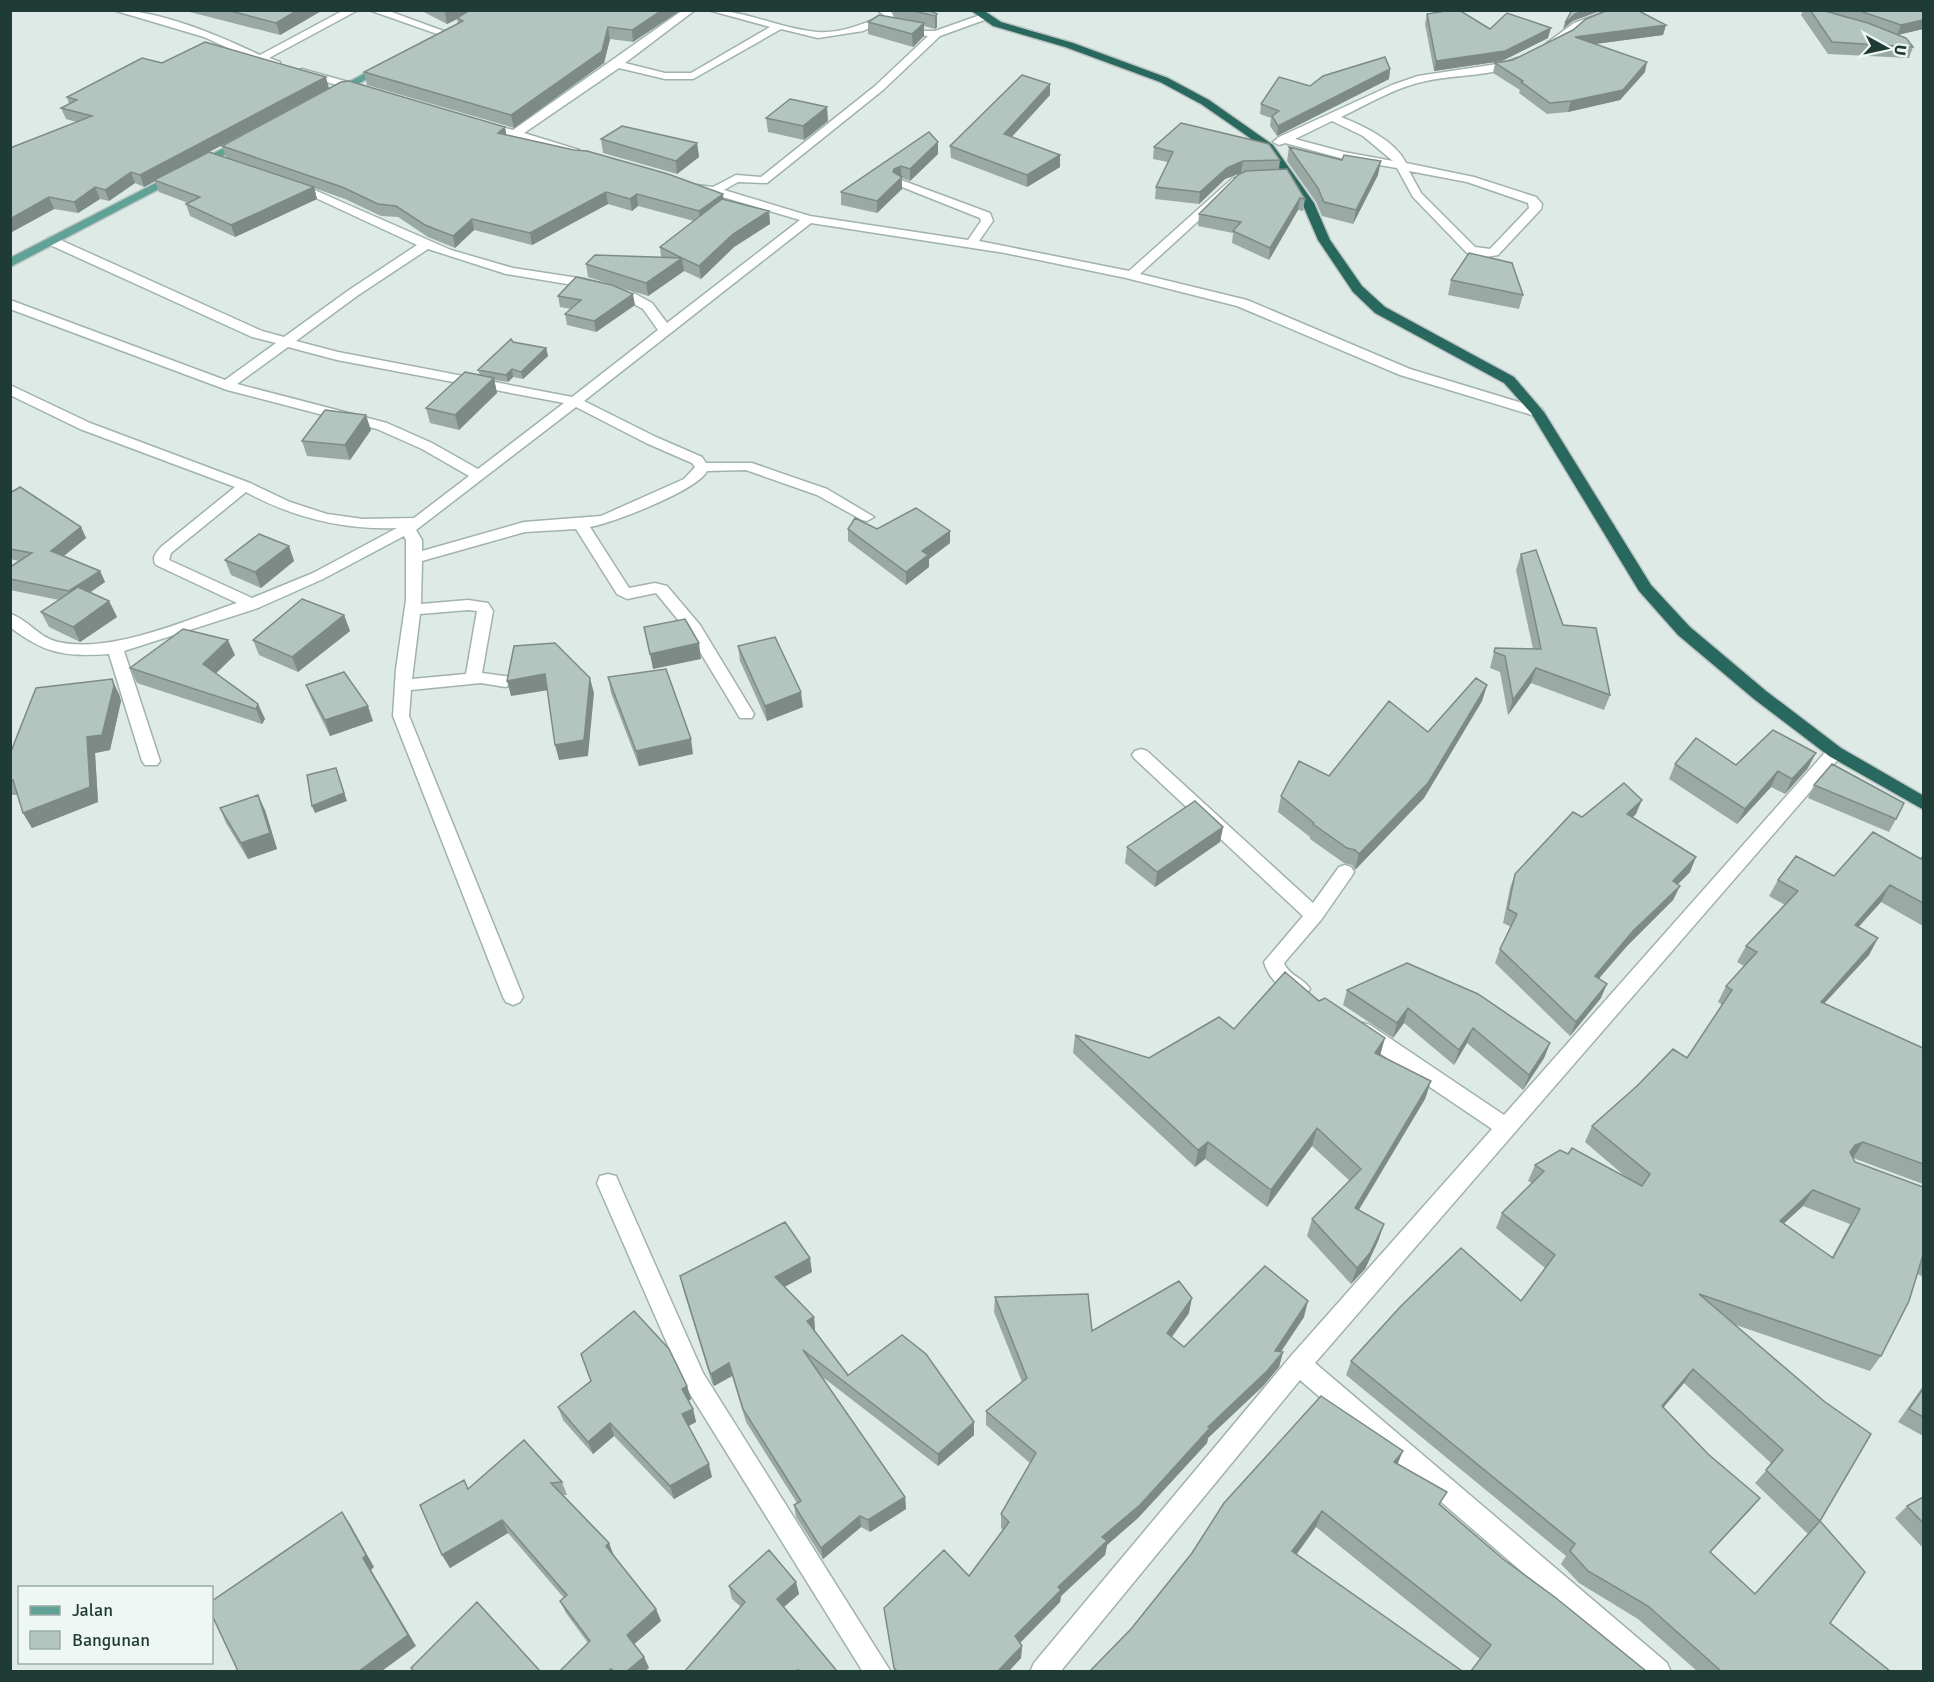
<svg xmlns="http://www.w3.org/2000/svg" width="1934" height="1682" font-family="Signika,sans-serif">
<rect width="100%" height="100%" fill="#deeae6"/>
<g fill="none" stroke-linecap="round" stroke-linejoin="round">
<!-- minor casing -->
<g stroke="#a1b2ad" stroke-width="3">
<path id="minor" d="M113,10C160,10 217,35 260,55L344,10H358L269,58L280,62V66L256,61L204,37Z
M369,10H386L449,33L440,35Z
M683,10H695L625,63L665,73H691L770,27L708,10C746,10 780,29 817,32C839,34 864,24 884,15L877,10H890L894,17L863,31L818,38L781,29L693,79H665L619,68L524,133L579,150V154L575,155L510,137L477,125L483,122L513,130Z
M1611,10H1627L1582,27L1556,45L1547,43L1574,23Z
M983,14L988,17L987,19L940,36L883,90L767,183L738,182L724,190L810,216L968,240L981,221L980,218L897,185L895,183L901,180L990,213L993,221L979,241L1129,271L1233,178H1241V182L1140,274L1247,300L1410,369L1542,409L1544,412L1542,415H1532L1400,375L1237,306L1126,278L1005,253L811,223L584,401L656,437L702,457L706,463H752L827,489L874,517L867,521L862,520L817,495L746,470L707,471C698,490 613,523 590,527L629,588L655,583L667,586L700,625L754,714L752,718H740L688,632L656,593L627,599L617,594L576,529L525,532L422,561L421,604L468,600L488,603L493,611L482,673L511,677L513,681L511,685L505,687L481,683L411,690L409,716L523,997L520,1002L513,1005L506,1002L503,997L393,716L396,669L406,600V540L404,536L323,579L258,608L124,651L160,761L157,765H145L142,761L109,654C66,657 45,654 10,627V614C28,619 39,638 58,642C111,654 186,620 237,603L156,565C151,558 156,553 161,547L235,487L80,429L10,395V385L90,423L250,483L290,502L327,514L363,519L414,518L469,476L422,449L377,429L227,390L10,309V300L225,380L276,343L252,337L48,244V238H56L262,331L284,337L349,290L417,245L290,186V182L294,181L451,250L513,268L585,279L630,291L652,303L667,323L800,220L696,189V185L713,187L736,175L761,177L875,86L928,36L920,35V31H935ZM428,249L506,274L585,287L621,297L643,309L658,330L572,397L338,352L296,341L357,296ZM288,347L337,360L564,403L478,469L432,443L387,423L237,384ZM576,407L646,443L692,463L695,467L684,479L601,516L524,522L422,551V540L416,530ZM246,492C294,518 343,530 397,528L313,573L252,598L169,560L171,553ZM468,610L477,611L466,674L412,679L420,614Z
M1517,58L1521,59V63C1492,77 1457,74 1426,81C1396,87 1368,104 1341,117C1363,126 1395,140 1406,163L1474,177L1536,197L1542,204L1541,209L1498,255L1486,257L1467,253L1413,197L1397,168L1344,159L1285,143L1279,145L1273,142L1279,137L1392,85L1418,76L1504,63ZM1332,121L1363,136L1393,161L1344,152L1295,139ZM1409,171L1467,182L1528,203L1529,208L1490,249L1475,247L1421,193Z
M302,69L366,87L367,89L362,92L298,74V70Z
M1835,746L1841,748L1844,752L1841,756L1315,1363L1667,1663L1671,1672H1638L1300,1380L1060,1672H1030L1034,1663L1291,1356L1492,1129L1356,1037L1353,1031L1356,1025L1363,1023L1370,1025L1504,1115L1829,748Z
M1141,749L1147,751L1313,903L1339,867L1345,865L1351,867L1354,872L1351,877L1321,920L1284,963C1289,976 1304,978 1310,989L1307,994L1300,997C1283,991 1269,980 1264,962L1303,916L1135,759L1132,755L1135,751Z
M608,1174L616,1176L619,1183L703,1373L891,1672H863L687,1389L597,1183L600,1176Z"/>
</g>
<!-- major casing -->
<g stroke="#bcc4c2" stroke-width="3">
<path id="major" d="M386,62L391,65L390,67L337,95H329L328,93Z
M245,137L251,140L249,142L10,267V258Z"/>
</g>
<!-- highway casing -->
<g stroke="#bcc4c2" stroke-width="3">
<path id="highway" d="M970,10H983L1001,22L1073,43L1168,78L1209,100L1273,145L1314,203L1330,240L1362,286L1385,307L1514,377L1544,412L1651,585L1690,627L1766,691L1841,748L1924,796V810L1829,756L1754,699L1678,635L1639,591L1531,413L1504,383L1375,313L1353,292L1318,240L1302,203L1285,177L1265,149L1243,133L1201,104L1160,82L1065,47L993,26Z"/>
</g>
<!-- minor -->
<use href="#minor" fill="#fff" fill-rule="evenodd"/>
<!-- major -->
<use href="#major" fill="#60a296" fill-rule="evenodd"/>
<!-- highway -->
<use href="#highway" fill="#29685f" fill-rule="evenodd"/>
</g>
<!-- wall -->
<path fill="#9aa9a4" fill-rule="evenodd" d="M182,10H323L280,35Z
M420,10H681L633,42L610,39L604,63L514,128L367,85L364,72L458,24L457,19L447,24Z
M893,10H928L937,14V27L935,29L924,26V36L913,47L868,34V22L894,18Z
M1803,10H1923V29L1898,35L1913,47L1909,58L1828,54L1801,15Z
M1427,14L1490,29L1548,38L1502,61L1434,71L1425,24Z
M1666,25L1663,35L1595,44L1645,72L1620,100L1568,112L1547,114L1519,93L1520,90L1493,73L1495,63L1513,60Z
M162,63L329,88L197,158L226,157L222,146L505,127L506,135L724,199L769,211L770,224L734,247L701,279L684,271L648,296L588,277L586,264L661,257L660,247L694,221L638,206L632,211L608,204L532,245L474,230L455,248L428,237L398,217L381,216L345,199L314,188L317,199L235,237L190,216L186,204L188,203L159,192L155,181L144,187L135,183L109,201L100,199L78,213L54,209L10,233L77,122L66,119L61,108L69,104L67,97Z
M1390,69L1389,79L1277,136L1270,126L1271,118L1260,114L1261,104L1310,86Z
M1050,95L1012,137L1060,155V167L1027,187L951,158L950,146Z
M766,118L828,121L804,140L768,132Z
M601,139L697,143L699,157L677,174L603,153Z
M938,142V154L910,181L902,178V189L877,213L841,205V192Z
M1154,147L1280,160L1279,169L1305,199L1303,211L1298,210L1269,260L1232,243L1233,233L1198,226L1199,214L1241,173L1225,179L1199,204L1155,199L1156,187L1168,162L1153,159Z
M1289,147L1378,175L1353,224L1322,216L1316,202L1287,161Z
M1451,280L1523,295L1519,309L1448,295Z
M558,296L635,305L596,332L567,325L565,314L571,309L560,307Z
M513,342L546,348L548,356L523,379L513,377L508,382L494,380L497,393L459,430L430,423L426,408L480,375L478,370Z
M371,430L350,460L307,456L302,441Z
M10,493L81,527L86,538L64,556L100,571L105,582L90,592L109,601L117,617L80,642L49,627L41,612L59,600L10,590V567L19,561L10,559Z
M848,529L950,531V543L929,559V567L906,585L848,541Z
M289,546L294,561L261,588L231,575L225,560Z
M1521,554L1563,625L1610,695L1604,710L1531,683L1508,715L1500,672L1490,668L1495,648L1533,649L1516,570Z
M344,615L350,631L298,672L259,655L253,640Z
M738,646L803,707L767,721L740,661Z
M235,655L216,673L258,704L265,719L262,724L137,683L130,668Z
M608,677L693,754L639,766L611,693Z
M306,685L373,721L330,736L312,700Z
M1487,685L1482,701L1424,798L1355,870L1352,865L1344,863L1310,839V837L1278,812L1281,796L1428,732Z
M119,694L121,701L110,750L95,753L98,802L32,828L23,813L18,795H10V754Z
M1675,764L1736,765L1808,768L1785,794L1771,787L1737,824L1669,779Z
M1814,785L1896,819L1889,832L1808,798Z
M220,808L265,810L277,849L248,859L226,823Z
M1636,814L1633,817L1690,872L1677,885L1680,886L1673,900L1627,946L1599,978L1601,998L1570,1036L1495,963L1500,949L1511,927L1503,923L1510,888L1515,874L1582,817Z
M1223,827L1220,842L1155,887L1125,863L1127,847Z
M1923,856V926L1881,902L1858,927L1878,938L1869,955L1824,1003L1923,1048V1184L1853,1158L1855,1162L1923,1187V1277L1918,1274L1881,1356L1870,1371L1733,1324L1820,1521L1830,1623L1890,1671H1697L1638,1619L1579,1583L1561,1564L1566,1556L1346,1375L1351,1361L1521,1301L1545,1268L1496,1228L1502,1213L1532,1183L1528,1181L1535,1165L1568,1154L1627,1178L1585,1142L1592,1126L1687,1058L1722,1005L1718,1002L1726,986L1744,966L1737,962L1746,946L1785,905L1769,896L1778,880L1834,876L1921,859ZM1803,1206L1850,1224L1832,1257L1784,1223ZM1684,1383L1772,1464L1755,1483L1808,1534L1755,1594L1710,1552L1749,1511L1708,1454L1663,1407Z
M1347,990L1550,1043L1544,1058L1523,1090L1467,1043L1454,1065L1404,1023L1393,1038L1343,1005Z
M1075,1035L1149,1058L1380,1055L1431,1081L1425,1099L1359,1210L1384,1224L1378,1241L1365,1269L1351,1284L1307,1236L1312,1219L1350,1181L1312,1146L1267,1207L1205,1159L1195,1167L1073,1053Z
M812,1272L784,1287L814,1317L815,1330L814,1331L848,1375L974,1435L938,1466L820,1375L905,1497L906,1509L870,1532L861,1527L823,1559L796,1517L794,1505L797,1503L746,1422L732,1376L714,1386L712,1383L683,1289L680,1276Z
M995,1297L1092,1331L1189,1313L1172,1337L1184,1347L1304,1317L1281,1352H1283L1279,1367L1263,1386L1208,1438L1207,1443L1138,1518L1107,1545L1105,1555L1061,1596L1060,1602L1020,1643L1022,1646L1021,1658L1009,1671H894L884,1608L969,1576L1003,1530L1001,1528V1514L1030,1463L986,1425V1411L1022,1382L994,1312Z
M590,1381L687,1386L691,1399L689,1401L693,1409L696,1422L689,1426L712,1477L674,1499L614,1436L593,1454L563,1420L558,1407Z
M1923,1386V1436L1898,1422Z
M1398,1464L1440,1505L1503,1559L1556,1598L1480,1659L1316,1527L1131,1629Z
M562,1482L567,1495H563L609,1543L613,1555L656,1609L661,1621L634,1644L644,1657L649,1668L645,1671H560L588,1643L566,1613L560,1601L564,1598L508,1533L450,1568L442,1555L469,1488Z
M1923,1497V1548L1895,1518L1907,1506Z
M796,1582L799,1594L784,1607H741L732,1599L729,1586Z"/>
<!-- shaded-wall -->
<path fill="#7d8a86" d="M298,10H323L280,35L276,23Z
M447,10H472L457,18V19L447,24L445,12Z
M662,10H681L633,42L632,30Z
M1586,10H1603L1573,21L1563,29L1565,23L1575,14Z
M937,14V27L935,29V16Z
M1923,20V29L1897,35L1901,25Z
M924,23V36L913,47L912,34Z
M1666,25L1663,35L1572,47L1575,37Z
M608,27L610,39L604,63L514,128L511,115Z
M1551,28L1548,38L1502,61L1434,71L1436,61Z
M1647,62L1645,72L1620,100L1568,112L1571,101Z
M1390,69L1389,79L1277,136L1278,126Z
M326,77L329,88L144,187L140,175Z
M1050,84V95L1003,146L1004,134Z
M827,107L828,121L804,140L803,126Z
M505,127L507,139L498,133Z
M938,142V154L910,181V169Z
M697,143L699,157L677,174L676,161Z
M1060,155V167L1027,187V175Z
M1243,161L1241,173L1225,179L1199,204L1200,192L1227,168Z
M1381,161L1378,175L1353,224L1356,210Z
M901,166L902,189L877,213V201L893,172L894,169Z
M131,172L135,183L109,201L105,190Z
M95,187L100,199L78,213L74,202Z
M314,187L317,199L235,237L231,225Z
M606,192L608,204L532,245L530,233Z
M637,194L638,206L632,211L630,199Z
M723,194L724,205L700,223L699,211Z
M49,197L54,209L10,233V219Z
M1300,198L1298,210L1269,260L1270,248Z
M769,211L770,224L734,247L701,279L699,266L733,234Z
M472,219L474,230L455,248L453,236Z
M682,258L684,271L648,296L646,283Z
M633,294L635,305L596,332L594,321Z
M546,348L548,356L523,379L521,372Z
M512,369L513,377L508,382L506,375Z
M494,378L497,393L459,430L455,415Z
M366,415L371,430L350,460L345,445Z
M81,527L86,538L56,562L51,551Z
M950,531V543L929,559V567L906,585V572L922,551Z
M289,546L294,561L261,588L255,572Z
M100,571L105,582L75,603L69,591Z
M109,601L117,617L80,642L73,627Z
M344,615L350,631L298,672L292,657Z
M228,640L235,655L210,679L203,664Z
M699,643L701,659L653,669L650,654Z
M1536,668L1531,683L1508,715L1513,700Z
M545,674L549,690L511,696L507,681Z
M590,678L594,693L588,756L559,760L555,745Z
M112,679L119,694L121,701L110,750L95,753L98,802L32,828L23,813L87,737Z
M1487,685L1482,701L1424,798L1355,870L1359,854Z
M801,692L803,707L767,721L765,706Z
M258,704L265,719L262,724L256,709Z
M368,706L373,721L330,736L325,720Z
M691,739L693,754L639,766L636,751Z
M1816,753L1808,768L1785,794L1792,779Z
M336,768L347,801L315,813L312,806Z
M1778,771L1771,787L1737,824L1745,809Z
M258,795L265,810L277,849L248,859L241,843Z
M1642,800L1636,814L1621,828L1627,814Z
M1223,827L1220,842L1155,887L1157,872Z
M1696,857L1690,872L1666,896L1673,881Z
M1890,885L1881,902L1846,941L1855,925Z
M1680,886L1673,900L1627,946L1589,990L1595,976L1633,931Z
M1878,938L1869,955L1811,1018L1821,1002Z
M1607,984L1601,998L1570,1036L1576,1022Z
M1408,1008L1404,1023L1393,1038L1397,1023Z
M1473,1028L1467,1043L1454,1065L1459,1050Z
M1385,1038L1380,1056L1375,1053Z
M1550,1043L1544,1058L1523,1090L1529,1075Z
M1431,1081L1425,1099L1350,1224L1355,1208Z
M1317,1128L1312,1146L1267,1207L1271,1190Z
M1208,1142L1205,1159L1195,1167L1198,1150Z
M1863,1142L1853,1158L1844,1161L1855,1145Z
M1813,1190L1803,1206L1770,1236L1780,1221Z
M1384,1224L1378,1241L1365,1269L1351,1284L1357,1268Z
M810,1258L812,1272L777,1291L775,1277Z
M1192,1298L1189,1313L1164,1347L1167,1333Z
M1308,1301L1304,1317L1271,1366L1275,1351Z
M814,1317L815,1330L809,1334L807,1321Z
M1283,1352L1279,1367L1263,1386L1208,1438L1207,1443L1138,1518L1107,1545L1105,1555L1061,1596L1060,1602L1015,1648V1636L1102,1537L1208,1427Z
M729,1363L732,1376L714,1386L711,1374Z
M1693,1369L1684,1383L1653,1420L1662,1406Z
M687,1386L691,1399L686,1402L682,1389Z
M693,1409L696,1422L686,1427L682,1414Z
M974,1422V1435L938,1466V1454Z
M610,1423L614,1436L593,1454L588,1442Z
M1403,1451L1396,1468L1394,1462Z
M709,1464L712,1477L674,1499L670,1486Z
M905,1497L906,1509L870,1532L868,1520Z
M1760,1498L1749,1511L1699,1564L1710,1552Z
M1322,1511L1316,1527L1287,1568L1292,1551Z
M342,1512L350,1524L374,1567L371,1570L416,1646L382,1671H359L363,1558Z
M860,1516L861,1527L823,1559L821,1548Z
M502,1520L508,1533L450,1568L442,1555Z
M609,1543L614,1556L606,1546Z
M796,1582L799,1594L779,1611L777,1599Z
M656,1609L661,1621L632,1646L627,1635Z
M1022,1646L1021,1658L1009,1671H998Z
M644,1657L649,1668L645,1671H627Z"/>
<!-- building -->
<path fill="#b3c5bf" stroke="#7d8a86" stroke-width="1.5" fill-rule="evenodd" d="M227,10H298L276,23Z
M470,10H662L632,30L608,27L602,51L511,115L364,72L463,21L457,18Z
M910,10H928L937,14L935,16Z
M1451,10H1459L1490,29L1507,13L1551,28L1505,51L1436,61L1427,14Z
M1572,10H1586L1575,14L1565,23Z
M1608,10H1637L1666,25L1575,37L1647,62L1623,90L1571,101L1550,103L1521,82L1523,81L1495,63L1513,60L1573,30L1586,19Z
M1810,10H1821L1868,23L1906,38L1913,47L1832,42Z
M1857,10H1923V20L1901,25Z
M879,15L924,23L912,34L868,22Z
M205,42L326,77L140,175L131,172L105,190L95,187L74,202L49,197L10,219V148L92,116L61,108L77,100L67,97L142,58L162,63Z
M1385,57L1390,69L1278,126L1272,116L1279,111L1261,104L1279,77L1310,86L1323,76Z
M1022,75L1050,84L1004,134L1060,155L1027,175L950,146Z
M349,81L505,127L498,133L574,150L587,151L668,174L723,194L699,211L637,194L630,199L606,192L530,233L472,219L453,236L425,225L396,206L378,204L342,187L222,146L341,82Z
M790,99L827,107L803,126L766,118Z
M1181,123L1269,144L1280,160L1243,161L1227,168L1200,192L1156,187L1173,152L1154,147Z
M622,126L697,143L676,161L601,139Z
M929,132L938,142L910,169L901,166L894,169L893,172L902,177L877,201L841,192Z
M1289,147L1342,160L1344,155L1381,161L1356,210L1324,202L1318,188Z
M209,152L314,187L231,225L186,204L200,197L154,180Z
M1287,169L1305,199L1300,198L1270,248L1233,231L1241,222L1199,214L1238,175L1246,171Z
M722,199L769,211L733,234L699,266L682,258L646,283L586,264L595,255L682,258L660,247Z
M1469,253L1512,263L1523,295L1451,280Z
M576,277L612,285L633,294L594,321L565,314L581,300L558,296Z
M511,339L513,342L546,348L521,372L512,369L506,375L478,370Z
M465,372L494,378L455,415L426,408Z
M325,410L366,415L345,445L302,441Z
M20,487L81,527L51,551L100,571L69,591L10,579V567L32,553L10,549V493Z
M916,508L950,531L922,551L928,555L906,572L848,529L855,518L877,529Z
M259,534L289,546L255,572L225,560Z
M1536,550L1563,625L1596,628L1610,695L1536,668L1513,700L1505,656L1494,652L1495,648L1541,649L1521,554Z
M78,587L109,601L73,627L41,612Z
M302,599L344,615L292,657L253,640Z
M685,619L699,643L650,654L644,627Z
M183,629L228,640L203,664L258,704L256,709L130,668Z
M775,637L801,692L765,706L738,646Z
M555,643L590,678L584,740L555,745L545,674L507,681L514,646Z
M666,669L691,739L636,751L608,677Z
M344,672L368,706L325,720L306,685Z
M1476,678L1487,685L1428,783L1359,854L1355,850L1347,848L1313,824L1314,823L1281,796L1299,761L1329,776L1389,701L1428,732Z
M112,679L114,686L102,735L87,737L90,787L23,813L13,780H10V754L36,688Z
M1773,730L1816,753L1792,779L1778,771L1745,809L1675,764L1696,738L1736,765Z
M1832,764L1904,803L1896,819L1814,785Z
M336,768L344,793L312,806L307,775Z
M1624,783L1642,800L1627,814L1696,857L1673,881L1680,886L1633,931L1595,976L1607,984L1576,1022L1500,949L1517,914L1508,909L1515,874L1573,812L1582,817Z
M258,795L270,833L241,843L220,808Z
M1195,801L1223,827L1157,872L1127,847Z
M1873,832L1921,859L1923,856V903L1890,885L1855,925L1878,938L1821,1002L1923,1048V1164L1863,1142L1855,1145L1850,1152L1855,1162L1923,1187V1255L1909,1301L1881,1356L1699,1294L1825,1402L1871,1434L1820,1521L1865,1572L1830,1623L1890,1671H1721L1648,1606L1588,1571L1570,1551L1575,1544L1351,1361L1401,1306L1461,1248L1521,1301L1555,1255L1502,1213L1544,1171L1535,1165L1560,1150L1568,1154L1572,1148L1642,1186L1650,1174L1592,1126L1638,1085L1673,1049L1687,1058L1732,990L1726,986L1757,952L1746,946L1798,891L1778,880L1796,856L1834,876ZM1813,1190L1860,1209L1833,1258L1780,1221ZM1693,1369L1783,1450L1766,1470L1820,1521L1755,1594L1710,1552L1760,1498L1708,1454L1662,1406Z
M1407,963L1478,994L1550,1043L1529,1075L1473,1028L1459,1050L1408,1008L1397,1023L1347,990Z
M1285,972L1319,1001L1325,998L1385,1038L1375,1053L1431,1081L1355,1208L1384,1224L1370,1253L1357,1268L1312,1219L1361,1169L1317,1128L1271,1190L1208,1142L1198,1150L1075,1035L1149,1058L1219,1017L1234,1029Z
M785,1222L810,1258L775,1277L814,1317L807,1321L848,1375L847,1376L902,1335L926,1354L974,1422L938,1454L803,1350L905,1497L868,1520L860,1516L821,1548L794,1505L801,1501L743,1409L729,1363L711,1374L709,1370L680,1276Z
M1265,1266L1308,1301L1275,1351L1283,1352L1267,1371L1208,1427L1210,1428L1140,1505L1102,1537L1107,1541L1058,1587L1061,1590L1015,1636L1022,1646L998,1671H897L894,1668L884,1608L944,1550L969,1576L1009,1522L1001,1514L1036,1453L986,1411L1027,1378L995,1297L1088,1294L1092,1331L1179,1281L1192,1298L1167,1333L1184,1347Z
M634,1311L669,1349L687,1386L682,1389L693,1409L682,1414L709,1464L670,1486L610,1423L588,1442L558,1407L591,1381L581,1354Z
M1923,1389V1417L1909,1409Z
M1321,1396L1403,1451L1394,1462L1447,1492L1439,1504L1503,1559L1556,1598L1646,1671H1471L1491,1645L1322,1511L1292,1551L1462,1671H1090L1131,1629L1192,1553L1224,1503Z
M524,1440L562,1482L551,1483L609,1543L606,1546L656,1609L627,1635L644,1657L627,1671H614L611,1669L608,1671H560L590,1641L560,1601L567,1595L502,1520L442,1555L420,1505L464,1480L468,1489Z
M1923,1497V1523L1907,1506Z
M342,1512L366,1555L363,1558L408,1635L359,1671H238L212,1615V1601Z
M769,1550L796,1582L777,1599L837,1671H798V1670L796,1671H685L745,1602L729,1586Z
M477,1602L540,1671H414L411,1668Z"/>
<!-- border -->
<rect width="1934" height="1682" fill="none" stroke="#1f3b35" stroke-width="24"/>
<!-- legend -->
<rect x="18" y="1586" width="195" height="78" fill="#eef7f3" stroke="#9baca7" stroke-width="1.5"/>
<rect x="30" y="1606" width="30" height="9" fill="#60a296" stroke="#9baca7" stroke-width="1.5"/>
<text x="72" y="1616" font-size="18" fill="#1f3b35">Jalan</text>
<rect x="30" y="1631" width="30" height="18" fill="#b3c5bf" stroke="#9baca7" stroke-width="1.5"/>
<text x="72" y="1646" font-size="18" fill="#1f3b35">Bangunan</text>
<!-- north arrow -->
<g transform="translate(1886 48) rotate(98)" stroke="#eef7f3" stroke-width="4.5" paint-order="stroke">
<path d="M0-4.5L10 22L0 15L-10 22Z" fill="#1f3b35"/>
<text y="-9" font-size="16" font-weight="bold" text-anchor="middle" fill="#1f3b35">U</text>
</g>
</svg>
